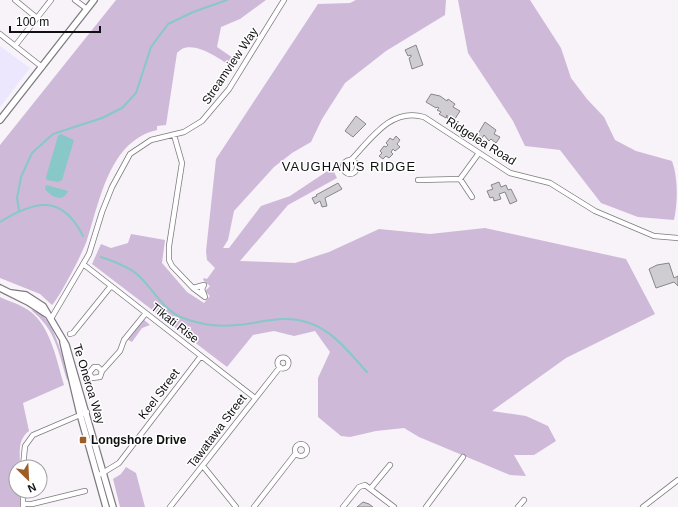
<svg xmlns="http://www.w3.org/2000/svg" width="678" height="507" font-family="Helvetica,sans-serif">
<rect width="100%" height="100%" fill="#f7f3f9"/>
<!-- commercial -->
<path fill="#ece7fd" d="M0,46L30,68L0,107Z"/>
<!-- green -->
<path fill="#ceb9d9" d="M116,0H266L240,19L221,27L217,47L236,60L232,67C219,58 190,37 177,53L166,125L157,126V130C109,141 100,201 87,240C83,252 60,297 52,305L40,294L0,278V145Z
M356,0H446L445,15L386,51L345,83L322,119L311,142L292,153L274,167L234,211L228,240L223,248H229L261,206L290,196L332,168L337,178L288,205L240,261L295,263L329,252L379,229L430,234L485,228L626,259L655,314L566,358L492,411L526,416L548,426L556,441L534,455H514L526,476L510,475L419,437L404,428L376,431L350,437L341,436L318,417V378L330,352L315,331L294,336L274,331L253,335L227,367L92,264L101,244L111,248L128,243L131,234L165,240L162,263L187,292L204,303L210,296L205,291L210,286L203,280L204,278L207,279L215,268L207,260L206,251L216,159L318,4L350,3Z
M458,0H530L561,48L571,78L587,99L604,117L615,140L636,151L672,161C678,177 678,202 674,220L638,217L601,203L560,150L525,146L513,121L468,53Z
M0,297C8,301 16,303 23,307C50,320 56,359 64,385L23,403L29,431C17,440 20,453 20,467H16V491H20V507H0Z
M31,310C53,311 64,362 68,379L67,380C58,351 56,330 31,310Z
M143,319L150,325L142,328L132,342L127,339Z
M126,467L136,473L145,507H120L113,479L121,474Z"/>
<!-- water -->
<path fill="#88c8c9" d="M61,134L74,140L62,180L58,182L47,180L46,177L58,136Z
M46,185L68,191C63,203 51,197 45,189Z"/>
<g fill="none" stroke-linecap="round" stroke-linejoin="round">
<!-- stream -->
<path stroke="#88c8c9" stroke-width="2" d="M19,210L17,198L21,177L32,153L53,134L102,118L122,108L136,93L151,47L168,24L193,12L227,0
M0,222C35,200 62,194 83,236
M101,257C113,261 130,267 139,276C153,289 164,311 183,318C201,325 218,327 237,325C261,323 285,314 309,323C334,331 350,354 367,372"/>
</g>
<!-- building -->
<path fill="#cfccd2" stroke="#88858b" d="M416,45L423,65L412,69L409,58L411,57V55L408,56L405,50Z
M431,94L440,96L447,101L448,99L455,104L453,107L460,111L453,122L447,118V115L446,118L439,114L441,112L437,110L439,108L437,107L436,108L426,102Z
M356,116L366,124L353,137L345,131Z
M485,122L496,130L494,134L500,137L496,143L491,139L489,141L484,135L481,140L476,137Z
M396,136L400,140L397,144L400,147L395,151L393,149L391,152L393,154L389,158L386,156L383,159L379,156L382,153L380,151L384,146L386,147L388,145L386,143L390,138L393,140Z
M499,182L501,187L506,185L508,190L511,189L517,201L510,204L505,192L499,194L501,199L494,201L493,197L490,198L487,191L493,189L491,185Z
M338,183L342,189L325,198L327,206L322,207L320,201L315,204L312,198L317,196L316,195Z
M669,263L674,278L678,276V286L674,282L656,288L649,269L657,265Z
M363,502L369,504L373,507H357Z"/>
<g fill="none" stroke-linecap="round" stroke-linejoin="round">
<!-- minor casing -->
<g stroke="#7e7a7f" stroke-width="6">
<path id="minor" d="M15,0L37,18
M75,0L87,9
M0,34L42,67
M15,46L51,0
M174,135L182,163L169,246V260L172,266L193,288L205,297L202,289L204,285L193,288
M343 167a7 7 0 1 1 14 0a7 7 0 1 1-14 0Z
M351,160C371,139 391,107 424,117L510,173L550,183L595,211L654,236L678,238
M460,179L479,153
M418,180L460,179L472,197
M83,264L255,398
M52,317L89,254L102,212L112,187L130,154L151,140L184,132L202,121L229,89L284,0
M70,334L73,333L111,286
M277.5 363a5.5 5.5 0 1 1 11 0a5.5 5.5 0 1 1-11 0Z
M102,371L98,367H94L89,373L92,378L100,377L102,371L120,351L124,340L146,313
M295 450a6 6 0 1 1 12 0a6 6 0 1 1-12 0Z
M203,466L236,507
M23,467L25,446L33,435L87,412
M101,474L119,463L201,356
M371,488L390,465
M23,491V507
M23,504H32L85,491
M170,507L280,367
M254,507L296,453
M343,507L359,487L365,485L394,507
M426,507L463,457
M518,507L524,500
M643,507L678,480"/>
</g>
<!-- tertiary casing -->
<g stroke="#7e7a7f" stroke-width="8">
<path id="tertiary" d="M0,120L94,0
M0,288L28,302L51,317
M11,293L26,295L43,306L66,345L113,507
M63,342L80,414L106,507"/>
</g>
<!-- minor -->
<use href="#minor" stroke="#fff" stroke-width="4.5"/>
<!-- tertiary -->
<use href="#tertiary" stroke="#fff" stroke-width="5.5"/>
</g>
<!-- markers -->
<rect fill="#9d5d25" stroke="#fff" stroke-width="1.5" x="79" y="436" width="8" height="8" rx="2"/>
<g text-anchor="middle" stroke-width="3" stroke-linejoin="round" paint-order="stroke">
<!-- street labels -->
<g font-size="12" fill="#100f11" stroke="#fff">
<text transform="translate(230 66) rotate(-56)" y="4">Streamview Way</text>
<text transform="translate(481 141) rotate(32)" y="4">Ridgelea Road</text>
<text transform="translate(175 323) rotate(38)" y="4">Tīkati Rise</text>
<text transform="translate(89 384) rotate(73)" y="4">Te Oneroa Way</text>
<text transform="translate(159 394) rotate(-53)" y="4">Keel Street</text>
<text transform="translate(217 431) rotate(-53)" y="4">Tawatawa Street</text>
</g>
<!-- poi labels -->
<g font-size="12" font-weight="bold" fill="#100f11" stroke="#fff" text-anchor="start">
<text x="91" y="444">Longshore Drive</text>
</g>
<!-- neighbourhood labels -->
<g font-size="13" letter-spacing="1" fill="#100f11" stroke="#fff">
<text x="349" y="171">VAUGHAN'S RIDGE</text>
</g>
</g>
<!-- north arrow -->
<g transform="translate(28 479) rotate(156)"><circle r="19" fill="#ffffff" stroke="#9f9fa0"/>
<path d="M0-3L7 15L0 10L-7 15Z" fill="#9d5d25"/>
<text y="-6" font-size="11" font-weight="bold" text-anchor="middle" fill="#100f11">N</text>
</g>
<!-- scale -->
<path d="M10 26v6h90v-6" fill="none" stroke="#100f11" stroke-width="2"/>
<text x="16" y="26" font-size="12" fill="#100f11" stroke="#ffffff" stroke-width="3" paint-order="stroke">100 m</text>
</svg>
